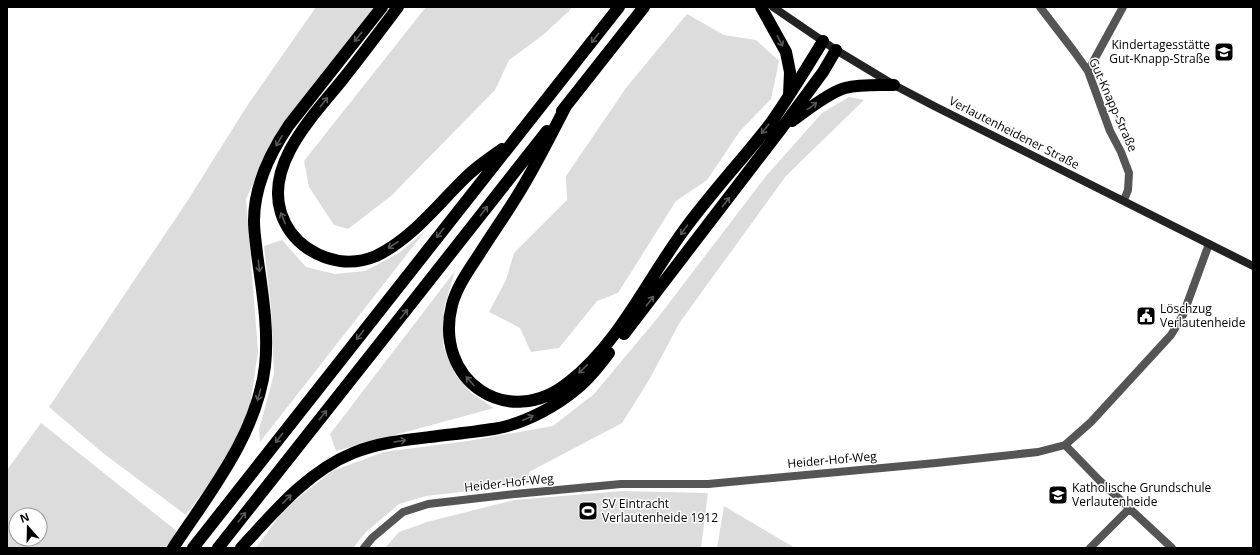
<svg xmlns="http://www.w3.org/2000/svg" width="1260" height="555" font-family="'Open Sans',sans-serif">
<rect width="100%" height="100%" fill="#fff"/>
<!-- green -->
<path fill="#dcdcdc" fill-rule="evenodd" d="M316,7H378L272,143L246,199L258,351L250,407L224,463L186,515L103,453L49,407L186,203L247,106Z
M426,7H572L569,11L543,35L509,60L495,90L391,196L348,229L334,225L309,187L304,161Z
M687,14L724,35L756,40L779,61L771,99L740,131L707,180L676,201L618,293L597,301L559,348L531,352L520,328L489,312L506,280L514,253L567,200L566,176L626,88Z
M849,97L864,100L786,176L680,322L649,380L622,423L529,472L530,484L426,496L399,504L366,532L353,548H256L284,509L332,471L384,452L468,441L553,426L594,394L660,315L766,176L822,113Z
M426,230L260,442L259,430L274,374L271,306L264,246L282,240L306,267L335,274L365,271L399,253Z
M455,271L444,308L443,346L455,374L471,393L494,408L336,451L330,434Z
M41,423L178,532L167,548H7V470ZM16,515H40V539H16Z
M622,491L708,493L701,548H385L399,532L427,522L514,500Z
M724,506L795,548H717Z"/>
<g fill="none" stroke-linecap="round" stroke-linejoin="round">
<!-- minor -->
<path stroke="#555" stroke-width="8" d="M1040,7L1073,50L1088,71L1110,131L1121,152L1129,173L1128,190L1124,200
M1088,71L1123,7
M1065,445L1100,481L1172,548
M364,548L372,538L403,512L428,504L515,494L621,484H708L936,463L1038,452L1065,445L1091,422L1171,335L1183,315L1209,244
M1090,548L1130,508"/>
<!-- secondary -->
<path stroke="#222" stroke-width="8" d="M773,7L836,50L894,85L934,106L1253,266"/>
<!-- motorway -->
<path stroke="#000" stroke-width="12" d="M398,7C380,31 362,55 343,79C315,114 265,163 281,213C286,228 294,239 307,248C328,262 352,266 376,256C412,239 438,204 466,177C477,166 490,158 502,149
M761,7L786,52L790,72L789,95
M566,106C553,131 540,157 526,181C512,206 495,229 480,253C469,270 457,286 452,305C433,380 508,432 569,382C619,343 647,280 684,230C711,193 742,160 770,124C789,97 806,69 823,41
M562,111L644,7
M792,121C806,111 828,93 845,88C860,84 878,85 894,85
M624,334L781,129L823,72L836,50
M173,548C210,492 257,434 265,366C269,330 262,290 257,254C256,243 254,232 254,221C254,186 270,153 289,125L382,7
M193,548L619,7
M218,548L414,300L547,131
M241,548C273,513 308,471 353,453C377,443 404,440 430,437C453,434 476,432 499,428C527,422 557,406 579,387C591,377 600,365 609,353"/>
</g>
<!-- one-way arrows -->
<defs><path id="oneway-shaft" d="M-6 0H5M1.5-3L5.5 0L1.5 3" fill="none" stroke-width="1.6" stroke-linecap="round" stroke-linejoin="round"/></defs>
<g stroke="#595959">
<use href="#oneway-shaft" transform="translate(358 37) rotate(129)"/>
<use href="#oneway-shaft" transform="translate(595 38) rotate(128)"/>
<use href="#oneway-shaft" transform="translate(780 41) rotate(63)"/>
<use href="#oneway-shaft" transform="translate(324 102) rotate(-51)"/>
<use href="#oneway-shaft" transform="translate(812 106) rotate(-36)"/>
<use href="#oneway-shaft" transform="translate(765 129) rotate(129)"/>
<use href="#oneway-shaft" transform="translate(279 141) rotate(120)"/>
<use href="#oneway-shaft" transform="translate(726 202) rotate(-52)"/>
<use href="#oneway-shaft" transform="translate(484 211) rotate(-52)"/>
<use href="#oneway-shaft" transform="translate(283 218) rotate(-112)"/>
<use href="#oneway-shaft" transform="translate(684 230) rotate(126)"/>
<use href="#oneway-shaft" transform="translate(440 233) rotate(128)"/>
<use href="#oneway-shaft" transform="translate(393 245) rotate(147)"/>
<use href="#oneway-shaft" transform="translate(259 266) rotate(83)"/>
<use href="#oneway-shaft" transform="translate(650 301) rotate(-53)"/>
<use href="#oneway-shaft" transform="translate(404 314) rotate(-52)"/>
<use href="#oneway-shaft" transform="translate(360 335) rotate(128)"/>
<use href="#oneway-shaft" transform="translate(583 369) rotate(136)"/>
<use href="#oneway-shaft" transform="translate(470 381) rotate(-132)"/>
<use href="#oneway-shaft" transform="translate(259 395) rotate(105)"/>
<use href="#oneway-shaft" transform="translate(323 415) rotate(-52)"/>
<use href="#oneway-shaft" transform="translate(528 418) rotate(-25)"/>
<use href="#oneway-shaft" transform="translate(279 438) rotate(128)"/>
<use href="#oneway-shaft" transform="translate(400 441) rotate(-9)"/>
<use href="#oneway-shaft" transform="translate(287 499) rotate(-45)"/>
<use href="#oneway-shaft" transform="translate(242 517) rotate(-52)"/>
</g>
<!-- icons -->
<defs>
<g id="school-square" transform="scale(1)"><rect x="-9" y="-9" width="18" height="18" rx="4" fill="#000" stroke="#fff"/><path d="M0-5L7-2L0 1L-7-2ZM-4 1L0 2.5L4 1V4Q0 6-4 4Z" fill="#fff"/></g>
<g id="civic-square" transform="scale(1)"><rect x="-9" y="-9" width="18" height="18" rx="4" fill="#000" stroke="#fff"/><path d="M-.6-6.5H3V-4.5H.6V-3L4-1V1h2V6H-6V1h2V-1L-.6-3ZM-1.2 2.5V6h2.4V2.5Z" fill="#fff"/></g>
<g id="stadium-square" transform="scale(1)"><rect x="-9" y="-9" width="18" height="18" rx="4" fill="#000" stroke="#fff"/><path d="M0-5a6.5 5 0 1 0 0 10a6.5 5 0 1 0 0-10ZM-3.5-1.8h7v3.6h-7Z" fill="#fff"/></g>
</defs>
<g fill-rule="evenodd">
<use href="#school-square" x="1224" y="52"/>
<use href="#civic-square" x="1146" y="316"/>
<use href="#school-square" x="1058" y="495"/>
<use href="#stadium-square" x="588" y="511"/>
</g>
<g text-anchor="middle" stroke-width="3" stroke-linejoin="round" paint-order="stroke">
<!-- poi labels -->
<g font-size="12" fill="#000" stroke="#fff" text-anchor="start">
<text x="1210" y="49" text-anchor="end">Kindertagesstätte<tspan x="1210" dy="14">Gut-Knapp-Straße</tspan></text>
<text x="1160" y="313">Löschzug<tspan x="1160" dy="14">Verlautenheide</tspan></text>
<text x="1072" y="492">Katholische Grundschule<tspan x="1072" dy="14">Verlautenheide</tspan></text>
<text x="602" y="508">SV Eintracht<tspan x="602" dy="14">Verlautenheide 1912</tspan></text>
</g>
<!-- street labels -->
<g font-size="12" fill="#000" stroke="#fff">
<text transform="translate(1113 105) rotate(66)" y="4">Gut-Knapp-Straße</text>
<text transform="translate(1014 133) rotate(27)" y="4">Verlautenheidener Straße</text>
<text transform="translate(832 460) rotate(-5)" y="4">Heider-Hof-Weg</text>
<text transform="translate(509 483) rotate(-6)" y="4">Heider-Hof-Weg</text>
</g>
</g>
<!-- border -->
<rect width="1260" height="555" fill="none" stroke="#000000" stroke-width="16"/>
<!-- north arrow -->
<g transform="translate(28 527) rotate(340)"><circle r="19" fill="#ffffff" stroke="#999999"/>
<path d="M0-3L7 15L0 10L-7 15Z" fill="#000000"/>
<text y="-6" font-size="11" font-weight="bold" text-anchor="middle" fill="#000000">N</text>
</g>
</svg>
